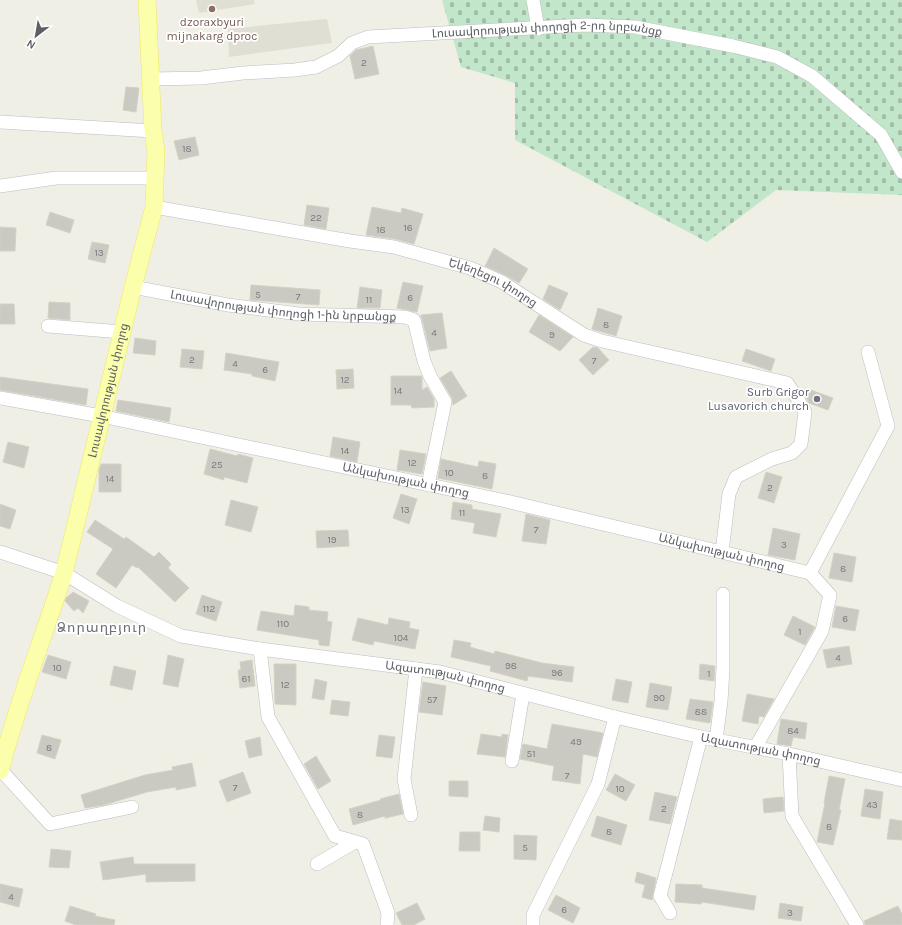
<svg xmlns="http://www.w3.org/2000/svg" width="902" height="925" font-family="Karla,'Noto Sans Armenian',sans-serif">
<defs>
<pattern id="cemetery-stones" width="16" height="16" patternUnits="userSpaceOnUse"><rect width="16" height="16" fill="#c2e6c9"/><path d="M2 7V4a2 2 0 0 1 4 0v3zM10 15v-3a2 2 0 0 1 4 0v3z" fill="#a1bea7"/></pattern>
</defs>
<rect width="100%" height="100%" fill="#efefe5"/>
<!-- education -->
<path fill="#dfdfd3" d="M196,0H254L255,4L199,13Z
M327,19L332,43L229,57L228,29Z"/>
<!-- cemetery -->
<path fill="url(#cemetery-stones)" d="M442,0H902V195L776,190L707,242L515,140V83L461,67Z"/>
<!-- building -->
<path fill="#cac9c2" stroke="#d4d2c3" d="M373,46L379,74L355,79L350,56L356,50Z
M126,87L139,88L136,112L123,110Z
M195,137L199,155L179,160L174,141Z
M307,205L329,208L326,229L304,225Z
M372,207L401,213L402,208L423,214L414,244L395,239L366,235Z
M50,212L74,220L70,233L46,225Z
M0,227L16,228L15,251H0Z
M92,242L109,245L105,263L88,259Z
M494,248L528,269L519,283L505,275L485,266Z
M403,282L423,286L417,312L397,308Z
M251,285L320,290L319,305L250,300Z
M549,285L568,293L560,310L543,299Z
M360,287L382,290L380,308H357Z
M49,302L70,303V320L48,318Z
M0,304H14L15,324H0Z
M598,308L622,316L616,336L592,329Z
M442,313L447,348L430,351L421,315Z
M539,315L573,337L560,351L529,332Z
M135,338L156,341L155,355L133,353Z
M593,347L598,348L609,360L593,375L579,360Z
M182,349L204,351L202,369L180,367Z
M746,349L775,359L771,371L742,361Z
M226,353L279,362L275,381L252,376V374L224,370Z
M353,369L354,388L337,389L336,370Z
M451,371L467,396L453,405L452,398L440,378Z
M391,376H422V390L427,387L434,399V407L412,408L411,405H391Z
M0,377L88,389L86,405L0,390Z
M805,388L833,398L828,410L809,403L804,393Z
M118,400L171,408L169,422L116,411Z
M333,437L360,442L357,462L330,456Z
M8,442L29,447L24,468L3,462Z
M210,449L237,456L238,454L253,458L247,483L224,477V480L204,474Z
M400,450L426,454L422,474L397,470Z
M441,459L478,467L479,461L496,464L492,489L438,478Z
M101,464H121V492H99V470Z
M766,472L782,477L774,503L758,498Z
M401,494L417,499L409,524L393,518Z
M231,500L258,507L251,532L225,525Z
M453,502L472,505V509L501,514L496,537L473,533L475,523L451,519Z
M0,504L16,510L10,529L0,526Z
M526,514L550,520L546,544L522,541Z
M95,520L124,539L126,537L154,557L159,552L171,564L168,568L189,588L175,602L138,567L137,568L132,565L116,588L96,574L113,549L87,532Z
M773,528L800,534L795,560L768,555Z
M348,530L349,546L317,548L316,531Z
M834,553L856,557L852,582L829,578Z
M73,592L89,601L83,613L78,608L74,611L65,601L66,598Z
M202,595L222,602L216,621L196,614Z
M295,605L309,607V610L328,612L327,621L332,622L329,646L319,645V640L257,630L261,611L294,616Z
M836,606L859,610L855,631L832,627Z
M793,616L815,627L805,645L784,635Z
M358,618L388,625L389,618L410,622L409,628L419,630L415,649L374,641L373,645L352,640Z
M454,640L471,643L470,647L494,654L495,651L542,663L574,667L572,682L528,676L527,681L490,671L491,666L451,657Z
M849,646L852,664L827,668L823,650Z
M48,655L71,662L66,679L42,672Z
M168,655L184,659L178,687L163,684Z
M252,660L255,686L240,688L238,670H241L240,662Z
M274,664H296V705L275,704Z
M700,664L715,666L714,681L699,679Z
M114,666L136,671L132,690L110,685Z
M315,679L327,682L324,700L312,698Z
M616,679L632,682L628,703L612,700Z
M423,682L446,686L442,715L419,712Z
M650,683L672,687L668,710L646,707Z
M747,694L774,699L764,717L759,716L758,724L742,721Z
M690,699L713,702L710,723L686,719Z
M332,700L350,702L348,716L330,714Z
M781,719L807,723L805,739L793,737L791,746L777,744Z
M552,724L603,733L597,757L583,754L580,784L552,780L554,766L520,759L523,744L547,749Z
M481,734L502,737V734L508,735L505,757L477,754Z
M42,735L61,740L55,759L37,753Z
M379,735L395,737L392,758L376,756Z
M260,737L262,755L249,758L245,741Z
M316,756L331,781L318,789L304,764Z
M192,763L196,786L176,790V787L147,792L104,805L85,808L81,795L145,775L173,770L172,767Z
M243,772L251,793L227,802L219,781Z
M615,774L635,785L626,801L606,790Z
M829,776L845,779L839,810H841L833,845L817,842L825,803H824Z
M449,781H468V797L449,796Z
M865,789L883,792L880,819L861,816Z
M655,792L677,797L670,824L649,820Z
M399,794L403,814L385,818V816L353,825L349,809L381,800L380,799Z
M783,797L784,811L764,813L763,799Z
M485,816L500,818L499,832L483,830Z
M597,816L627,825L621,845L591,836Z
M890,819L902,821V840L887,839Z
M460,832H480V851H459Z
M514,835L537,836L536,860L514,859Z
M51,849L71,851L69,868L49,867Z
M133,857L134,864H195V881L146,882V874L103,880L100,862Z
M637,872L656,878L652,900L642,897L645,885L635,882Z
M0,884L23,889L19,907L0,902Z
M676,884L702,885V888L756,896L754,910L702,902L701,904L675,902Z
M556,895L580,908L573,923L548,910Z
M417,903L425,919L414,925H402L396,913Z
M780,903L803,907L801,921L778,918Z
M70,906L96,914L95,916L115,920L114,925H76L65,921Z
M898,906L902,914V925H865L864,921Z"/>
<g fill="none" stroke-linecap="round" stroke-linejoin="round">
<!-- minor casing -->
<g stroke="#bcbdc3" stroke-width="14">
<g id="minor">
<path d="M533,0L538,29"/>
<path id="s1" d="M151,79L201,78L243,73L295,70L316,67L338,56L352,43L368,37L585,25L635,27L733,46L777,57L812,76L881,135L902,172"/>
<path d="M0,122L153,131"/>
<path d="M0,186L56,178H156"/>
<path id="s2" d="M154,207L350,241L394,247L470,268L502,282L584,335L602,341L787,383L799,401L805,412L801,444L792,453L772,459L736,477L729,494L722,552"/>
<path id="s3" d="M133,287L228,305L299,314L405,317L414,320L424,361L430,376L445,402L428,485"/>
<path d="M48,326L122,332"/>
<path id="s4" d="M0,398L101,416L506,501L810,573"/>
<path id="s5" d="M0,552L64,573L117,606L181,636L260,649L440,672L615,717L701,737L789,754L902,780"/>
<path d="M810,573L888,426L868,352"/>
<path d="M260,649L268,717L335,836L363,844L388,913L387,925"/>
<path d="M716,740L721,701L723,669V594"/>
<path d="M755,748L822,631L830,595L810,573"/>
<path d="M789,754L792,816L857,925"/>
<path d="M512,761L523,694"/>
<path d="M0,769L50,824L132,807"/>
<path d="M411,815L404,779L416,669"/>
<path d="M317,864L355,842"/>
<path d="M670,913L660,896L701,737"/>
<path d="M533,925V915L598,784L615,717"/>
</g>
</g>
<!-- major casing -->
<g stroke="#f1e65c" stroke-width="18">
<g id="major">
<path id="s6" d="M0,771C17,704 43,639 64,573L133,287L154,207L156,151L153,131L147,0"/>
</g>
</g>
<!-- minor -->
<use href="#minor" stroke="#fff" stroke-width="13"/>
<!-- major -->
<use href="#major" stroke="#fbffab" stroke-width="17"/>
</g>
<!-- markers -->
<circle fill="#8d6e63" stroke="#fff" stroke-width="1.5" cx="212" cy="9" r="4"/>
<circle fill="#6b7280" stroke="#fff" stroke-width="1.5" cx="817" cy="399" r="4"/>
<g text-anchor="middle" stroke-width="3.5" stroke-linejoin="round" paint-order="stroke">
<!-- number labels -->
<g font-size="10" fill="#787a7c">
<text x="364" y="66">2</text>
<text x="187" y="152">18</text>
<text x="316" y="221">22</text>
<text x="408" y="231">16</text>
<text x="381" y="233">18</text>
<text x="99" y="256">13</text>
<text x="258" y="298">5</text>
<text x="298" y="300">7</text>
<text x="410" y="301">6</text>
<text x="369" y="303">11</text>
<text x="606" y="328">8</text>
<text x="434" y="336">4</text>
<text x="552" y="338">9</text>
<text x="192" y="363">2</text>
<text x="594" y="364">7</text>
<text x="235" y="367">4</text>
<text x="265" y="373">6</text>
<text x="345" y="383">12</text>
<text x="398" y="394">14</text>
<text x="345" y="454">14</text>
<text x="412" y="466">12</text>
<text x="217" y="468">25</text>
<text x="449" y="476">10</text>
<text x="485" y="479">8</text>
<text x="110" y="482">14</text>
<text x="770" y="491">2</text>
<text x="405" y="513">13</text>
<text x="462" y="516">11</text>
<text x="536" y="533">7</text>
<text x="332" y="543">19</text>
<text x="784" y="548">3</text>
<text x="843" y="572">8</text>
<text x="209" y="612">112</text>
<text x="845" y="622">6</text>
<text x="283" y="627">110</text>
<text x="800" y="635">1</text>
<text x="401" y="641">104</text>
<text x="838" y="661">4</text>
<text x="511" y="669">98</text>
<text x="57" y="671">10</text>
<text x="557" y="676">96</text>
<text x="709" y="677">1</text>
<text x="246" y="682">61</text>
<text x="285" y="688">12</text>
<text x="659" y="701">90</text>
<text x="432" y="703">57</text>
<text x="701" y="715">88</text>
<text x="793" y="734">84</text>
<text x="576" y="745">49</text>
<text x="49" y="751">8</text>
<text x="531" y="757">51</text>
<text x="567" y="779">7</text>
<text x="235" y="791">7</text>
<text x="620" y="792">10</text>
<text x="872" y="808">43</text>
<text x="664" y="812">2</text>
<text x="360" y="818">8</text>
<text x="829" y="830">8</text>
<text x="609" y="835">8</text>
<text x="525" y="851">5</text>
<text x="11" y="900">4</text>
<text x="564" y="913">6</text>
<text x="790" y="916">3</text>
</g>
<!-- education labels -->
<g font-size="12" fill="#785e54" stroke="#fff">
<text x="212" y="26">dzoraxbyuri<tspan x="212" dy="14">mijnakarg dproc</tspan></text>
</g>
<!-- street labels -->
<g font-size="12" fill="#5d5f65" stroke="#fff">
<text dy="4" stroke="none"><textPath href="#s1" startOffset="406">Լուսավորության փողոցի 2-րդ նրբանցք</textPath></text>
<text dy="4" stroke="none"><textPath href="#s2" startOffset="349">Եկեղեցու փողոց</textPath></text>
<text dy="4" stroke="none"><textPath href="#s3" startOffset="152">Լուսավորության փողոցի 1-ին նրբանցք</textPath></text>
<text dy="4" stroke="none"><textPath href="#s6" startOffset="396">Լուսավորության փողոց</textPath></text>
<text dy="4" stroke="none"><textPath href="#s4" startOffset="414">Անկախության փողոց</textPath></text>
<text dy="4" stroke="none"><textPath href="#s4" startOffset="738">Անկախության փողոց</textPath></text>
<text dy="4" stroke="none"><textPath href="#s5" startOffset="468">Ազատության փողոց</textPath></text>
<text dy="4" stroke="none"><textPath href="#s5" startOffset="792">Ազատության փողոց</textPath></text>
</g>
<!-- worship labels -->
<g font-size="12" fill="#5b616d" stroke="#fff" text-anchor="end">
<text x="809" y="396">Surb Grigor<tspan x="809" dy="14">Lusavorich church</tspan></text>
</g>
<!-- quarter labels -->
<g font-size="14" letter-spacing="1" fill="#6e7177" stroke="#fff">
<text x="102" y="632">Ձորաղբյուր</text>
</g>
</g>
<!-- north arrow -->
<g transform="translate(36 36) rotate(211)" stroke="#ffffff" stroke-width="3" paint-order="stroke">
<path d="M0-3L7 15L0 10L-7 15Z" fill="#5d5f65"/>
<text y="-6" font-size="11" font-weight="bold" text-anchor="middle" fill="#5d5f65">N</text>
</g>
</svg>
